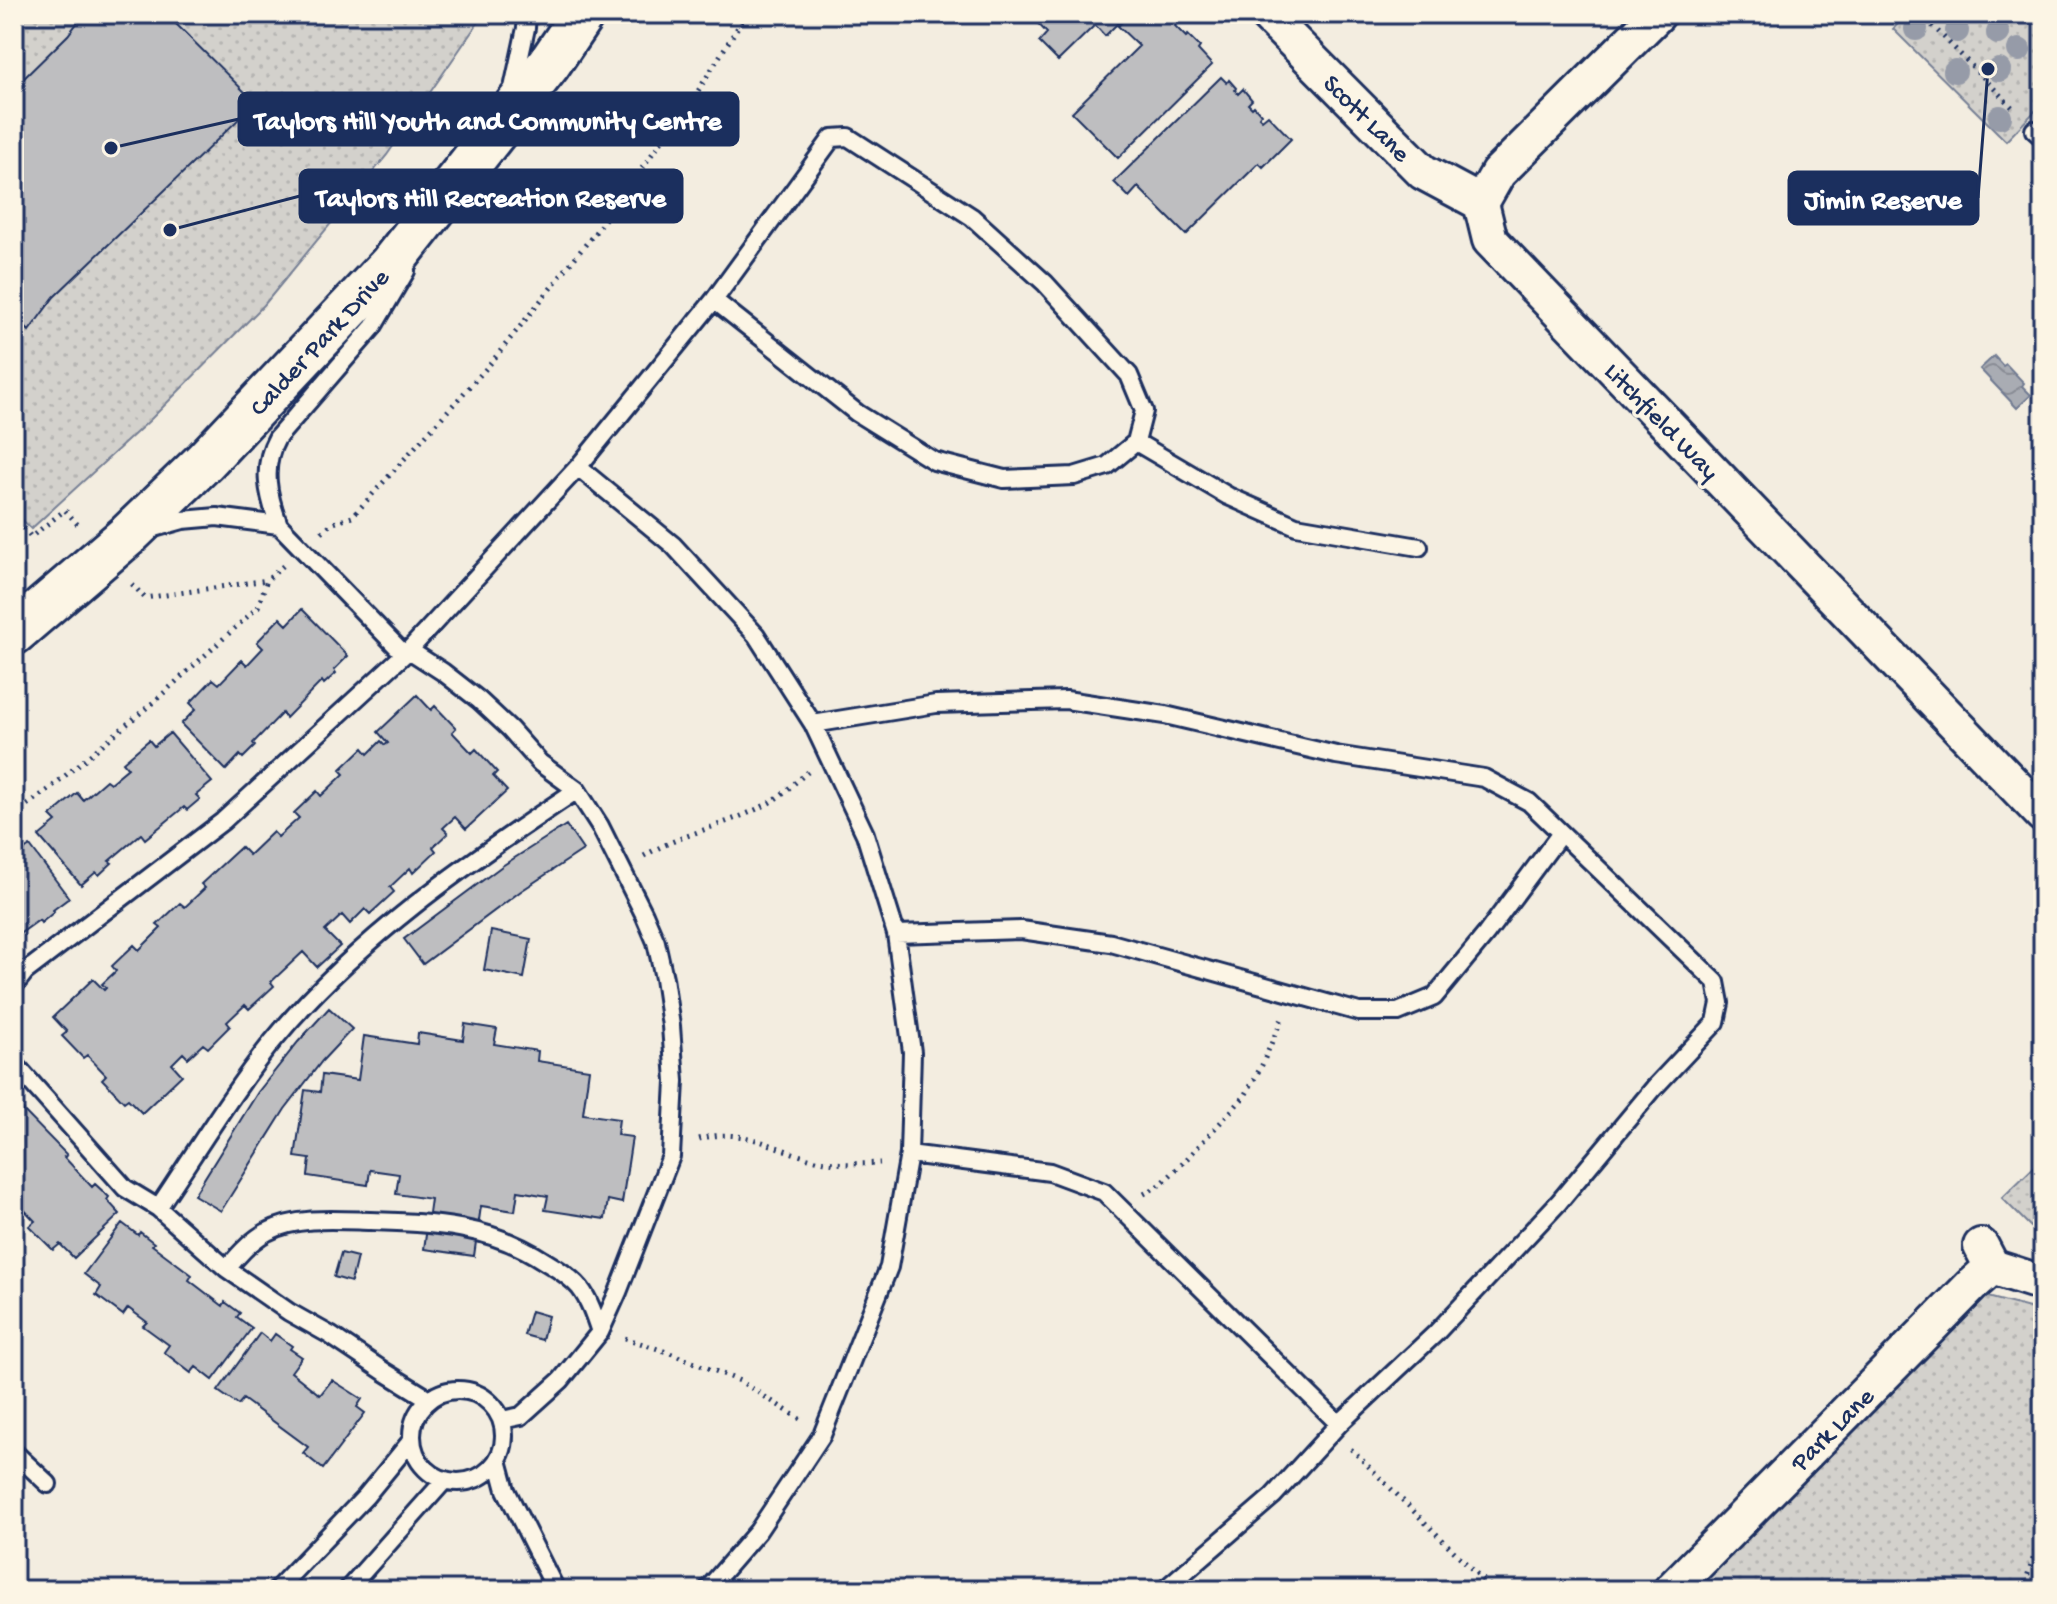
<svg xmlns="http://www.w3.org/2000/svg" width="2057" height="1604" font-family="'Gochi Hand',sans-serif">
<defs>
<pattern id="grass-dots" width="8" height="8" patternUnits="userSpaceOnUse" patternTransform="scale(2)"><rect width="8" height="8" fill="#d3d1cc"/><path d="M2 2h.1M6 6h.1" fill="none" stroke="#b5b4b2" stroke-width="1.8" stroke-linecap="round"/></pattern>
<pattern id="water-waves" width="16" height="10" patternUnits="userSpaceOnUse" patternTransform="scale(2)"><rect width="16" height="10" fill="#a9acb3"/><path d="M0 5q4-4 8 0t8 0" fill="none" stroke="#898c95"/></pattern>
</defs>
<rect width="100%" height="100%" fill="#f3ede0"/>
<filter id="ink" filterUnits="userSpaceOnUse"><feTurbulence type="fractalNoise" baseFrequency=".0125" numOctaves="2"/><feDisplacementMap in="SourceGraphic" scale="16" xChannelSelector="R" yChannelSelector="G"/><feConvolveMatrix kernelMatrix="1 2 1 2 8 2 1 2 1" color-interpolation-filters="sRGB"/></filter>
<g filter="url(#ink)">
<!-- grass -->
<path fill="url(#grass-dots)" stroke="#778095" stroke-width="2" d="M14,14H484L387,155L264,305L149,421L31,529L14,511Z
M1907,14H2043V112L2038,108L2006,141L1893,29Z
M2042,1159H2043V1239L2002,1198Z
M1984,1296L2033,1309L2043,1299V1590H1696Z"/>
<!-- water -->
<path fill="url(#water-waves)" stroke="#707a91" stroke-width="2" d="M1994,356L2003,366L2006,364L2024,383L2022,386L2031,395L2017,408L1980,369Z"/>
<!-- building -->
<path fill="#bebec0" stroke="#1b2f5e" stroke-width="2" d="M84,14H166L260,107L246,112L109,244L54,297L29,331L14,316V88L68,35Z
M1025,14H1127L1105,36L1095,25L1058,61L1039,42L1047,33L1032,17L1029,19Z
M1130,14H1170L1178,22L1175,26L1186,37L1188,35L1200,47L1198,50L1212,65L1118,158L1072,112L1139,46L1118,26Z
M1221,77L1227,83L1229,80L1236,88L1235,90L1238,94L1243,89L1252,100L1248,104L1252,108L1254,106L1261,114L1259,117L1262,120L1268,115L1291,139L1263,167L1259,163L1186,235L1138,187L1129,197L1114,182Z
M302,609L348,656L334,670L336,673L324,684L322,681L286,718L282,713L253,743L255,746L243,758L240,755L226,770L181,724L196,709L190,703L213,679L219,684L242,660L247,665L263,648L257,642L280,618L287,625Z
M417,695L431,710L435,706L456,728L452,732L472,753L476,749L497,772L493,776L507,791L466,829L455,817L443,828L448,833L433,847L436,851L413,873L410,868L390,887L394,892L370,914L365,909L350,924L342,915L325,931L340,946L317,967L303,952L271,982L274,986L249,1009L245,1005L227,1022L230,1026L208,1048L203,1044L188,1058L183,1053L172,1064L182,1075L142,1113L128,1099L124,1102L102,1079L106,1075L87,1055L83,1058L62,1036L67,1032L53,1017L93,979L104,990L106,988L102,984L116,971L112,966L134,945L139,950L161,928L157,925L180,903L185,907L205,888L201,884L241,847L249,855L273,832L278,837L299,818L294,813L317,791L321,796L344,774L340,770L363,748L368,754L381,741L385,745L388,743L378,732Z
M170,733L212,782L196,795L200,799L187,810L184,807L145,839L141,834L109,861L112,863L99,875L96,872L81,885L39,836L56,822L50,816L77,793L83,800L106,780L110,783L128,768L123,762L149,740L154,746Z
M566,825L583,850L521,891L423,964L404,939L502,866Z
M30,846L69,898L53,910L54,912L41,923L39,920L14,938V857Z
M491,931L531,939L524,978L484,970Z
M329,1008L352,1029L322,1061L285,1109L221,1211L194,1195L258,1092L298,1042Z
M465,1024L497,1029L494,1044L538,1051L537,1061L589,1069L583,1114L619,1119L617,1135L632,1137L622,1203L608,1200L605,1219L545,1210L548,1196L518,1191L515,1211L481,1206L474,1256L424,1249L431,1199L396,1194L399,1174L370,1170L368,1185L308,1176L310,1159L295,1157L305,1090L320,1092L322,1075L358,1080L364,1036L417,1044L418,1033L463,1040Z
M14,1101L67,1155L64,1157L92,1187L95,1184L109,1197L107,1200L120,1214L74,1258L60,1244L53,1250L29,1226L35,1221L14,1199L16,1194L14,1192Z
M122,1223L138,1235L140,1232L154,1243L152,1245L192,1275L189,1280L223,1306L225,1302L240,1313L237,1317L252,1328L213,1380L196,1367L191,1373L164,1352L169,1345L143,1326L147,1322L128,1308L123,1315L96,1295L101,1287L84,1274Z
M341,1253L357,1257L351,1282L334,1277Z
M531,1311L548,1316L542,1340L524,1335Z
M260,1333L270,1341L275,1334L292,1346L290,1349L302,1357L291,1372L320,1395L332,1380L362,1399L357,1407L365,1413L323,1469L303,1453L308,1447L243,1399L238,1405L218,1391Z"/>
<g fill="none" stroke-linecap="round" stroke-linejoin="round">
<!-- service casing -->
<g stroke="#1b2f5e" stroke-width="22">
<path id="service" d="M512,93L526,28L527,14
M2034,130L2043,138
M1136,442L1228,496L1296,526L1419,547
M578,467L673,545L756,635L813,724L865,834L896,934L912,1052L909,1154L889,1267L822,1435L758,1531L707,1590
M151,529L183,520L217,517L279,525
M409,650L443,672L479,700L510,729L540,763L577,790L600,826L644,914L656,942L664,978L671,1026L675,1081L671,1156L618,1292L600,1332L561,1380L521,1416L502,1420
M404,654L279,525C268,496 261,467 277,438L373,327L406,271
M813,724L936,704L1066,700L1165,715L1336,755L1484,778L1529,802L1716,982L1720,1003L1716,1022L1654,1088L1559,1202L1436,1333L1339,1424L1273,1496L1164,1590
M896,934L1021,930L1111,943L1359,1012H1398L1434,997L1486,934L1561,833
M14,986L25,972L223,821L409,650L578,467L714,300L832,138L848,137L972,217L1045,283L1129,375L1144,411L1136,442L1107,466L1074,476L1004,479L934,461L857,413L714,300
M14,1063L125,1188L158,1208L227,1269L289,1312L330,1335L385,1372L429,1399
M909,1154L1050,1172L1104,1192L1339,1424
M158,1208C195,1153 230,1095 272,1042C356,939 467,863 577,790
M227,1269C238,1255 251,1240 267,1232C297,1216 338,1220 370,1221C435,1223 490,1225 546,1262C558,1269 571,1277 580,1288C590,1301 595,1317 600,1332
M412 1436a46 46 0 1 1 92 0a46 46 0 1 1-92 0Z
M14,1452L48,1484
M498,1460L506,1490L556,1590
M276,1590L366,1496L411,1441
M347,1590L444,1481"/>
</g>
<!-- minor casing -->
<g stroke="#1b2f5e" stroke-width="40">
<path id="minor" d="M1266,14L1423,172L1481,203
M1658,14L1498,173L1481,203L1490,240L2043,815
M1981,1246L1992,1267L2036,1281
M1671,1590L1972,1285L1992,1267"/>
</g>
<!-- tertiary casing -->
<g stroke="#1b2f5e" stroke-width="48">
<path id="tertiary" d="M14,633L127,536L205,461L390,265L549,64L583,14"/>
</g>
<!-- path -->
<path stroke="#1b2f5e" stroke-width="5" stroke-dasharray="2 6" stroke-linecap="butt" d="M1921,14L2016,111
M14,515L31,537L65,510L79,526
M322,532L331,524L352,517L490,364L594,234L698,91L746,14
M132,584L145,598L267,580
M14,814L48,790L156,700L258,607L267,580L284,565
M644,856C682,833 729,825 769,803C783,795 795,782 808,772
M699,1139C745,1126 774,1150 816,1160C837,1165 859,1164 880,1163
M1144,1194L1160,1185L1182,1164L1245,1096L1262,1065L1283,1016
M625,1338L670,1353L740,1381L800,1419
M1351,1449L1493,1590
M2023,1590L2043,1526"/>
<!-- service -->
<use href="#service" stroke="#fcf5e5" stroke-width="16"/>
<!-- minor -->
<use href="#minor" stroke="#fcf5e5" stroke-width="34"/>
<!-- tertiary -->
<use href="#tertiary" stroke="#fcf5e5" stroke-width="42"/>
</g>
<!-- trees -->
<g fill="#969ba8">
<circle cx="1916" cy="29" r="12"/>
<circle cx="1957" cy="31" r="12"/>
<circle cx="1998" cy="33" r="12"/>
<circle cx="2019" cy="50" r="12"/>
<circle cx="1999" cy="70" r="12"/>
<circle cx="1955" cy="71" r="12"/>
<circle cx="2000" cy="117" r="12"/>
</g>
</g>
<g text-anchor="middle" stroke-width="7" stroke-linejoin="round" paint-order="stroke">
<!-- street labels -->
<g font-size="26" fill="#1b2f5e" stroke="#fcf5e5">
<text transform="translate(1368 117) rotate(45)" y="9">Scott Lane</text>
<text transform="translate(318 341) rotate(-47)" y="9">Calder Park Drive</text>
<text transform="translate(1663 420) rotate(46)" y="9">Litchfield Way</text>
<text transform="translate(1831 1428) rotate(-45)" y="9">Park Lane</text>
</g>
</g>
<!-- callouts -->
<path fill="none" stroke="#1b2f5e" stroke-width="3" d="M111 148L239 119M170 230L300 196M1988 69L1978 198"/>
<g fill="#1b2f5e" stroke="#fcf5e5" stroke-width="3">
<circle cx="111" cy="148" r="8"/>
<circle cx="170" cy="230" r="8"/>
<circle cx="1988" cy="69" r="8"/>
</g>
<g fill="#1b2f5e" stroke="#1b2f5e" stroke-width="3">
<rect x="239" y="93" width="499" height="52" rx="8"/>
<rect x="300" y="170" width="382" height="52" rx="8"/>
<rect x="1789" y="172" width="189" height="52" rx="8"/>
</g>
<g font-size="28" text-anchor="middle" font-weight="bold" fill="#fff">
<text x="488" y="129">Taylors Hill Youth and Community Centre</text>
<text x="491" y="206">Taylors Hill Recreation Reserve</text>
<text x="1883" y="208">Jimin Reserve</text>
</g>
<!-- margin -->
<rect width="2057" height="1604" fill="none" stroke="#fcf5e5" stroke-width="48"/>
<rect x="24" y="24" width="2009" height="1556" fill="none" stroke="#1b2f5e" stroke-width="3" filter="url(#ink)"/>
</svg>
